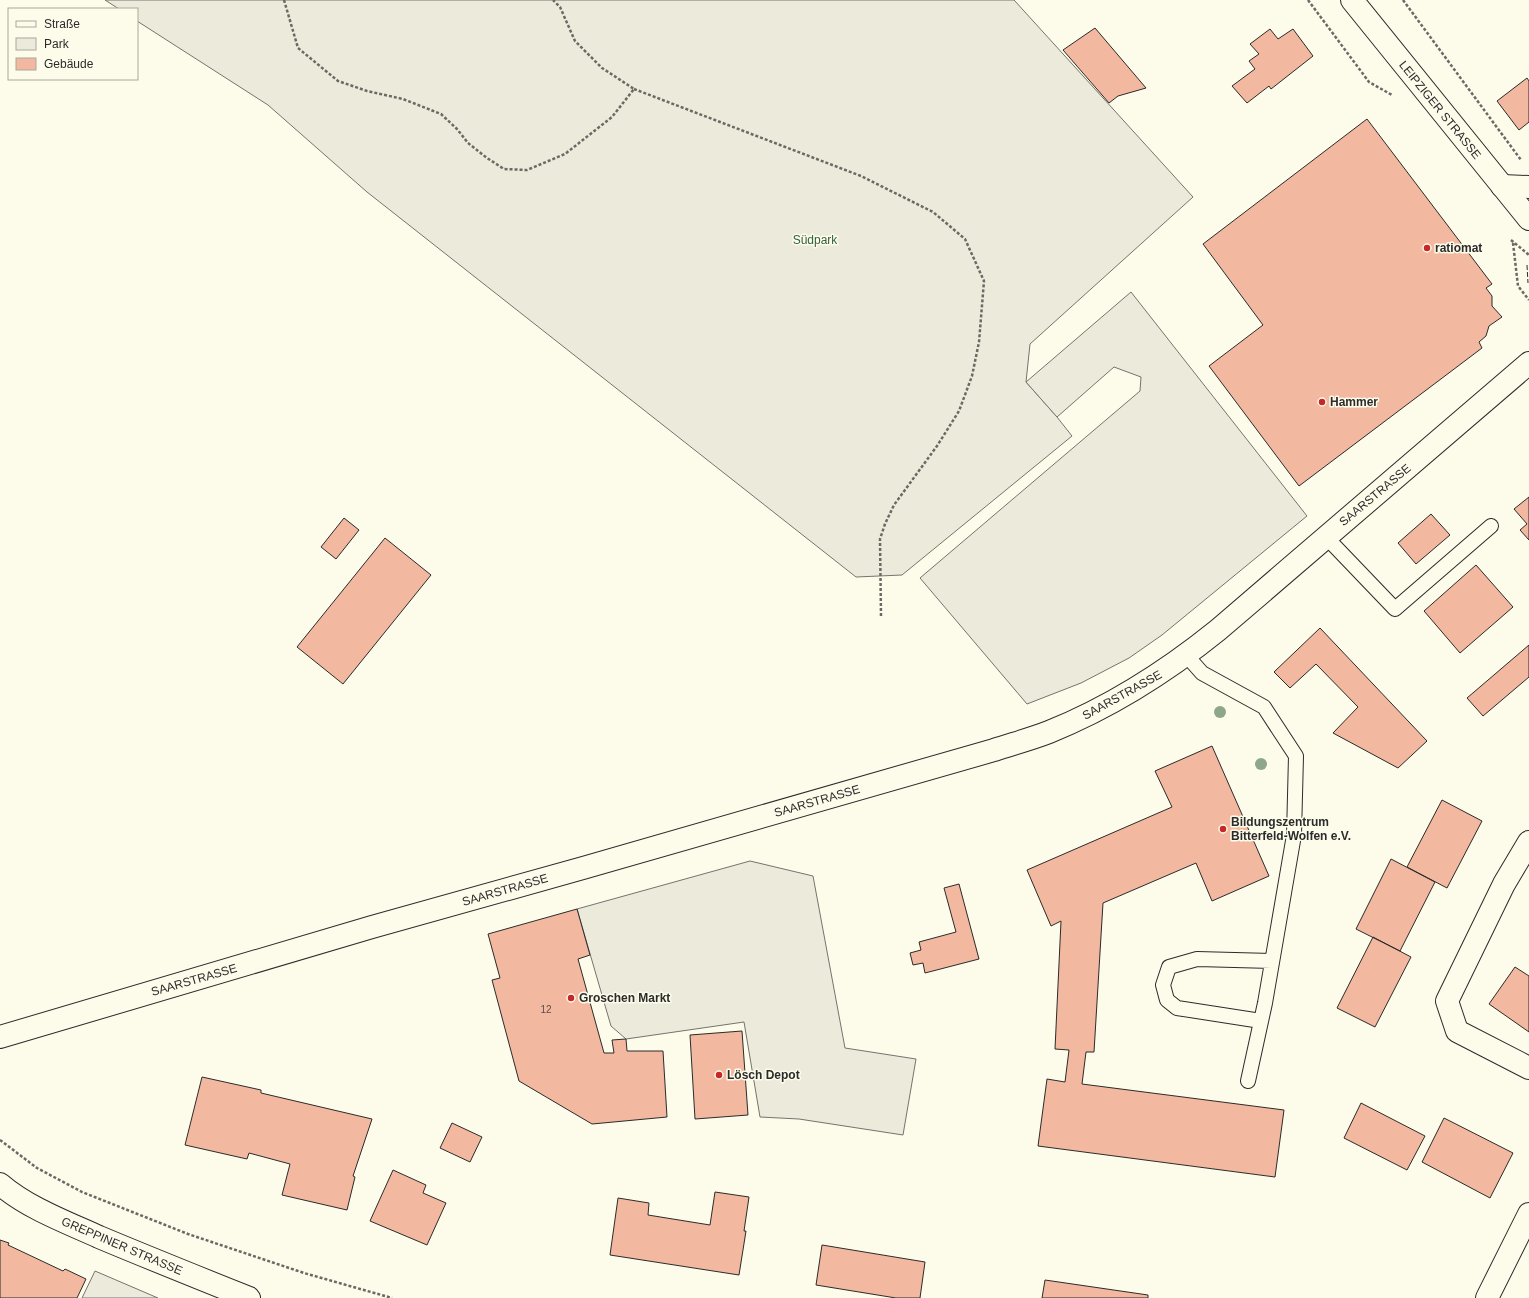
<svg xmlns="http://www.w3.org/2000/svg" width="1529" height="1298" font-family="Helvetica,sans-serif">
<rect width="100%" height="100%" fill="#fdfbea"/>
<!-- green -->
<path fill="#ecebdb" stroke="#74746e" d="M105,0H1014L1193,197L1030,344L1026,382L1057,417L1072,436L902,575L856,577L367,192L268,105L137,21V9H119Z"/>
<!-- parking -->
<path fill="#eceadb" stroke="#74746e" d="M1131,292L1307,516L1162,635L1129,658L1081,683L1027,704L920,578L1140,391L1141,377L1114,367L1057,417L1026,382Z
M750,861L813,876L845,1048L916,1059L903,1135L799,1119L760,1117L744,1022L626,1039L611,1026L577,909Z
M95,1271L158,1298H82Z"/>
<!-- building -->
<path fill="#f2b8a0" stroke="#2b2b2b" d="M1095,28L1146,88L1118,96L1109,103L1063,50Z
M1270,29L1278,39L1293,29L1313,56L1271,89L1269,86L1247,103L1232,86L1255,69L1249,61L1259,54L1250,44Z
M1527,78L1529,81V122L1519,130L1497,101Z
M1367,119L1492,284L1486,288L1492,296V306L1502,317L1489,326L1486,336L1479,342L1482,348L1299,486L1209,366L1263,325L1203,244Z
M1529,497V540L1520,530L1527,524L1514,509Z
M1431,514L1450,535L1416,564L1398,543Z
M344,518L359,530L336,559L321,547Z
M385,538L431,575L343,684L297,647Z
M1476,565L1513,607L1460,653L1424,611Z
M1320,628L1427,741L1398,768L1333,733L1358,707L1316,664L1290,688L1274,672Z
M1529,645V677L1483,716L1467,698Z
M1212,746L1269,876L1212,901L1196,863L1103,903L1094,1052H1086L1082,1084L1284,1110L1275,1177L1038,1146L1047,1079L1065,1082L1069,1050L1055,1049L1061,921L1051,926L1027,870L1172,807L1155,771Z
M1442,800L1482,821L1447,888L1407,867Z
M1391,859L1435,882L1400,951L1356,929Z
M959,884L979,959L925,973L923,963L913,965L910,953L921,950L919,942L956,932L944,888Z
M577,909L590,955L578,959L604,1053H614L612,1040L626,1039L627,1051H663L667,1117L592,1124L519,1081L492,980L500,978L488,934Z
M1373,937L1411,957L1375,1027L1337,1008Z
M1515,967L1529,976V1032L1489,1004Z
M742,1031L748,1115L695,1119L690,1035Z
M202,1077L261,1090V1093L372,1119L353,1176L355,1177L347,1210L282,1195L290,1164L249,1153L247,1159L185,1145Z
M1361,1103L1425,1136L1407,1170L1344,1138Z
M1444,1118L1513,1153L1490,1198L1422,1162Z
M452,1123L482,1137L470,1162L440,1148Z
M393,1170L426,1185L423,1193L446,1203L427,1245L370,1221Z
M715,1192L749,1197L744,1231H746L739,1275L610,1255L618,1198L649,1203L648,1215L710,1225Z
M0,1240L9,1243L8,1245L63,1271L65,1269L86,1279L77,1298H0Z
M822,1245L925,1262L920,1298H896L816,1285Z
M1045,1280L1148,1295V1298H1042Z"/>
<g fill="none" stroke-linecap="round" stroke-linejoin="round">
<!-- service casing -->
<g stroke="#2b2b2b" stroke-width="16">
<path id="service" d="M1326,537L1395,609L1491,526
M1187,656L1202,673L1264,707L1296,756L1294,835L1265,1003L1248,1081
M1261,1021L1177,1008L1167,1000L1163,985L1169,967L1197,959L1272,961"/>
</g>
<!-- minor casing -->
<g stroke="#2b2b2b" stroke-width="24">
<path id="minor" d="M1502,186L1529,187
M1529,842L1504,884L1447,1001L1457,1031L1529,1068
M0,1184C28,1208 66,1222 99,1237C149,1258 199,1278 249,1298
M1487,1298L1529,1214"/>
</g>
<!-- tertiary casing -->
<g stroke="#2b2b2b" stroke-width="24">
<path id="tertiary" d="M0,1037L372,927L583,868L994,750C1012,744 1031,739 1049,732C1111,707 1166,672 1218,630L1529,363"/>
</g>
<!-- primary casing -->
<g stroke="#2b2b2b" stroke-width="24">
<path id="primary" d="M1352,0L1529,219"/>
</g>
<!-- path -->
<path stroke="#6a6964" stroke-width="2.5" stroke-dasharray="3 2" stroke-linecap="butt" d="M284,0L298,48L338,81L367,91L403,99L441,114L457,129L468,143L487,158L504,169L527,170L565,154L612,117L634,89L602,68L575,41L560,7L553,0
M1308,0L1369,82L1392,95
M1403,0L1521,160
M634,89L861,176L933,212L965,239L984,281L979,342L972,376L959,411L937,446L894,505L885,524L880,539L881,616
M1511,240L1529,255
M1513,243L1518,286L1529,300
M0,1140L37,1168L82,1192L188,1234L304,1273L392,1298"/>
<!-- service -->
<use href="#service" stroke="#fdfbea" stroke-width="14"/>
<!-- minor -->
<use href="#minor" stroke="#fdfbea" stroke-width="22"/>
<!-- tertiary -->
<use href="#tertiary" stroke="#fdfbea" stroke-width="22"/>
<!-- primary -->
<use href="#primary" stroke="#fdfbea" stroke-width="22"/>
<!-- fence -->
<path stroke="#2b2b2b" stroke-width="1" stroke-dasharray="5 2" stroke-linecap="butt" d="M1527,265L1528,283"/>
</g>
<!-- trees -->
<g fill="#8ea78a">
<circle cx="1220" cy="712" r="6"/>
<circle cx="1261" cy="764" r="6"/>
</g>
<!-- markers -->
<g fill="#c62828" stroke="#fdfbea" stroke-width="1.5">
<circle cx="1427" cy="248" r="4"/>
<circle cx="1322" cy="402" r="4"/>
<circle cx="1223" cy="829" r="4"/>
<circle cx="571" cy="998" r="4"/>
<circle cx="719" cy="1075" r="4"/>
</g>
<g text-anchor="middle" stroke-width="3" stroke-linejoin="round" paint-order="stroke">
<!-- number labels -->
<g font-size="10" fill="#5d4e48">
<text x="546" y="1013">12</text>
</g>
<!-- street labels -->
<g font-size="12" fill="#2b2b2b" stroke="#fdfbea">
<text transform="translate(1440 110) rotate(51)" y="4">LEIPZIGER STRASSE</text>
<text transform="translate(1375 495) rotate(-40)" y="4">SAARSTRASSE</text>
<text transform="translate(1122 695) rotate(-29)" y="4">SAARSTRASSE</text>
<text transform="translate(817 801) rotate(-16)" y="4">SAARSTRASSE</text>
<text transform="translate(505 890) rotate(-16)" y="4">SAARSTRASSE</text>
<text transform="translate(194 980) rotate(-16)" y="4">SAARSTRASSE</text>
<text transform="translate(122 1246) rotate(23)" y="4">GREPPINER STRASSE</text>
</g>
<!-- park labels -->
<g font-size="12" fill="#34623c" stroke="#fdfbea">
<text x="815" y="244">Südpark</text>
</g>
<!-- poi labels -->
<g font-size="12" font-weight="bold" fill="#2b2b2b" stroke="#fdfbea" text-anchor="start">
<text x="1435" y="252">ratiomat</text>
<text x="1330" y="406">Hammer</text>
<text x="1231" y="826">Bildungszentrum<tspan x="1231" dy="14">Bitterfeld-Wolfen e.V.</tspan></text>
<text x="579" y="1002">Groschen Markt</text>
<text x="727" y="1079">Lösch Depot</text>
</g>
</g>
<!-- legend -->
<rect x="8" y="8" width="130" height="72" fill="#fdfbea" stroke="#a9a89e"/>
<rect x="16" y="21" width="20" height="6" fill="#fdfbea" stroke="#a9a89e"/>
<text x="44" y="28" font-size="12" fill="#2b2b2b">Straße</text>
<rect x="16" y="38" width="20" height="12" fill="#ecebdb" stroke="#a9a89e"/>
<text x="44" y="48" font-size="12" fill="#2b2b2b">Park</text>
<rect x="16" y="58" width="20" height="12" fill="#f2b8a0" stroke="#a9a89e"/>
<text x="44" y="68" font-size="12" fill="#2b2b2b">Gebäude</text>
</svg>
